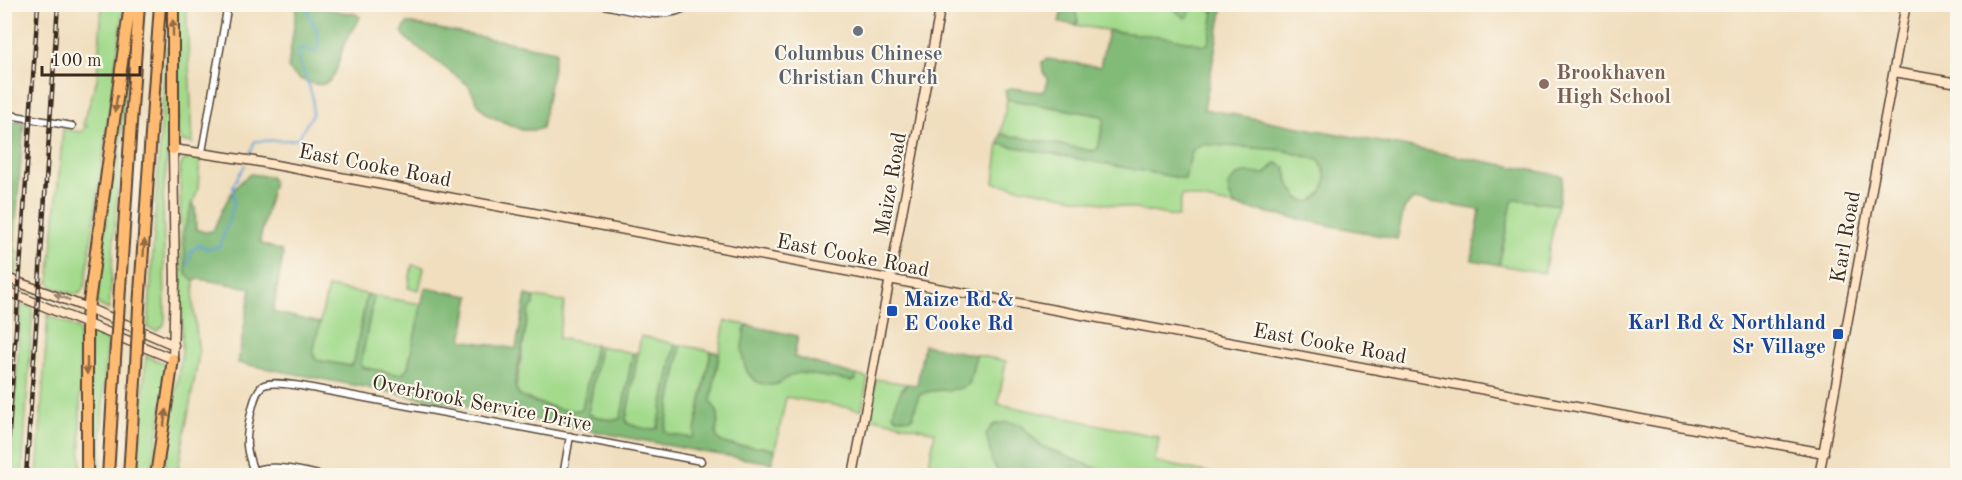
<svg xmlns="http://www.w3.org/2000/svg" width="1962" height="480" font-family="'Old Standard TT',serif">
<rect width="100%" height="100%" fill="#fbf7ec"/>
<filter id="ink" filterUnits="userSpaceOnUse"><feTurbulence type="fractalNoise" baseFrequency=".0167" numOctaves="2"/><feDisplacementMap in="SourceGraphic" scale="12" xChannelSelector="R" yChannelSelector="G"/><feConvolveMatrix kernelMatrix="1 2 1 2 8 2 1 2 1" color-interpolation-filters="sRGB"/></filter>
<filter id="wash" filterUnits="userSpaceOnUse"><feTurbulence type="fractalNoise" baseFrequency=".008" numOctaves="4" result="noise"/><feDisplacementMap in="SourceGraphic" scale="24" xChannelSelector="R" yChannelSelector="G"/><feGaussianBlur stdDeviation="1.35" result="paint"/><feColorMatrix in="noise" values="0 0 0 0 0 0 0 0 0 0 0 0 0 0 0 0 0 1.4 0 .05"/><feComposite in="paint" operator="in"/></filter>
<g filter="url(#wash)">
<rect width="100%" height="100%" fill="#f0debe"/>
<!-- green -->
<path fill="#a3da8c" stroke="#6f8255" stroke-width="1.5" d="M1074,4L1171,5L1178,13L1194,7L1210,9L1215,15L1209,43L1205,45C1162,36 1119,33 1075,25L1078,23Z
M102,5H124L85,286L80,293L74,295L55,288L49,283L63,129L81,132L87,126L83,125L97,79Z
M177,5H186L193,143L181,141L178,135Z
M166,47H169L170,130L163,197L165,318L164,325L157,331L148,328Z
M126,71L109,310L99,305L97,301L118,114Z
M1007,99L1102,116L1104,119L1098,149L1093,151L1001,134Z
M999,144L1184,179L1192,151L1201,144L1282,150L1319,160C1329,177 1329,190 1311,202C1290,198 1289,186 1285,167L1276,163L1265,174H1258L1229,194L1235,206L1182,195L1178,217L994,183Z
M194,156L200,157L198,188L184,232L186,274L194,281L193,303L199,354L177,475L163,476L182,351L180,167L183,161Z
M1516,199L1558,205L1544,273L1499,265L1512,202Z
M14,247L17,253L16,274L5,270L4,253Z
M412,265L424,267L419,290L408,288Z
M328,287L367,294L354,362L351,366L316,360L313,352Z
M374,296L422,304L408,367L403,374H396L363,367L361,363Z
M534,297L565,302L558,338L595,345L582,409C568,416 535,401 520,396L516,388L529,310L534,304Z
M5,298L11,300L5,408L4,298Z
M21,304L33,308L22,475H10Z
M48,315L79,329L81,475H37Z
M725,321L747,325L744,331L778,384L790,374L799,373L852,381L856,380V375L868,378L862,410L786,397L775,451C762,442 725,452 717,437C714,430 720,421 718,414C717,410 712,406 711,401Z
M90,332L107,338L99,475H91Z
M641,336L675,344L658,428C650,431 635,427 627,423L626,418Z
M681,345L711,351L694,437L692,438L669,434L665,431Z
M600,346L633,353L621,417L617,420L605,419L588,414Z
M976,355L1006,361L998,404L1159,437L1155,462L1222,475H1108L1104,472L1041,446L1020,424L992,461L1000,475H927L935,432L869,417L876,379L907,384L901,390L913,416L919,395C935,386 955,394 969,384Z
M146,356L169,365L151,475L137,476Z"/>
<!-- forest -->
<path fill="#82ba78" stroke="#5e724b" stroke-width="1.5" d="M297,5L356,14L360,17C357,27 349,33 345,42C337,58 339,92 311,83C300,80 295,77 288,68Z
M1063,5H1074L1078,21L1075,25L1059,22Z
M1171,5L1213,4L1223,6L1204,109L1563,176L1558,205L1516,199L1512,202L1499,265L1472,260L1480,210L1413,199L1404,209L1397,239L1235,206L1229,194L1228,185C1241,168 1246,174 1265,174L1276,163L1285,167L1289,185L1300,200L1311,202C1329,190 1329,177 1319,160L1282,150L1201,144L1192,151L1185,179L999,144L1001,134L1093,151L1098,149L1104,119L1102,116L1007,99L1005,91L1012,88L1042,92L1046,88L1047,78L1043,72L1042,62L1047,59L1100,67L1108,31L1167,37L1205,45L1209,43L1214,11C1209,8 1197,6 1191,9L1188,17L1185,18L1178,13Z
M407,23L556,51L542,128L536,130H522L488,115L480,107L468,85L408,40L402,32Z
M13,120L24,122L14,247L5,253V232L12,191L7,165Z
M251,174L271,177L273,183L260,240L262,244L282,251L283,255L273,312L320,323L313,352L316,360L350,366L354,362L367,294L374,296L361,362L362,367L396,374H403L408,367L425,288L470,296L462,340L516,349L526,295L534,297V304L529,310L515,383C515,388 517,393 521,396C530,403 572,414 582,409L595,345L600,346L588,414L605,419L617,420L621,417L633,353H638L626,419L627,423C635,427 650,431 658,428L675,344L681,345L665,431L669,434L692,438L694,436L711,351L719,353L711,401C712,406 717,409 718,414C720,421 714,430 717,437C724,452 762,442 775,451L772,463L708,453L238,363L251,288L199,279L194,281L186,274L184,231L192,203L195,207L196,229L204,232L213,231C221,212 232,184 251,174Z
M747,325L798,336L794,357L856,375V380L852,381C835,379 817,374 800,373C788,373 782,386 770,385C740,384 738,346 747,325Z
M924,345L976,355L969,384C955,394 935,386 919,395L913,416L910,419L897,418L893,414C895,402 899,393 907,384L917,385Z
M1006,422L1020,424L1041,446L1105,472L1108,475H1000L992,461L986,434L993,425Z"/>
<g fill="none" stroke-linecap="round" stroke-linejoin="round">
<!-- stream -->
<path stroke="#62a0d3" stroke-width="2" d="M250,154L255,141L291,140L298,138L312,115L313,98L298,56L299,49L306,48L315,53C326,36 310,21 305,4
M188,265L191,252L198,245L210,249L220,246L234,204L233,185L245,165"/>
</g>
</g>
<g filter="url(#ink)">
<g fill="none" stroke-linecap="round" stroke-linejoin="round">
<!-- street casing -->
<g stroke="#564536" stroke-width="9">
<path id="street" d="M599,4C631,10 663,23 693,4
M4,114L72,126
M202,152L228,4
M253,469C250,461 248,455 247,446C246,435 253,389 264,385C274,381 291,385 301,386L701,461
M243,476C267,460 298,471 324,476
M563,476L570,436"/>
</g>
<!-- secondary casing -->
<g stroke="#564536" stroke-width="11">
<path id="secondary" d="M1894,72L1958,83
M4,277L88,308L174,345
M4,290L173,359L175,280L173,149L254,161L1824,453
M853,476L941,4
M1819,476L1906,4"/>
</g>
<!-- highway casing -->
<g stroke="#564536" stroke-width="14">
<path id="highway" d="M173,4V149
M119,303L139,4
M139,307L160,4
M87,476V317L130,4
M108,476L115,359
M129,476L136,365
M156,476L173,359"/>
</g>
<!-- street -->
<use href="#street" stroke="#fff" stroke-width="6"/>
<!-- secondary -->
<use href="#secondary" stroke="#ffe4c6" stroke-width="8"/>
<!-- highway -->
<use href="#highway" stroke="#ffbb71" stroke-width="10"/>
<!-- rail casing -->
<g stroke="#3b2a1e" stroke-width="4.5">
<path id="rail" d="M6,476L38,4
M26,476L58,4"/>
</g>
<!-- rail -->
<use href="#rail" stroke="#fbf7ec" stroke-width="2" stroke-dasharray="7" stroke-linecap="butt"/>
<!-- highway-bridge casing -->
<g stroke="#564536" stroke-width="14" stroke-linecap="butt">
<path id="highway-bridge" d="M115,359L119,303
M136,365L139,307"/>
</g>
<!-- highway-bridge -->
<use href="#highway-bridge" stroke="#ffbb71" stroke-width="10"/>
</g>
<!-- one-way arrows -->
<defs><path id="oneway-solid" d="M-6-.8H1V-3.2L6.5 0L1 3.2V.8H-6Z" transform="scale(1.5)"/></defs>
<g fill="#936b43">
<use href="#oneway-solid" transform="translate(173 28) rotate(-90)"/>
<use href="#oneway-solid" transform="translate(116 104) rotate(98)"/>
<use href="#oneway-solid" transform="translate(144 248) rotate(-86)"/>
<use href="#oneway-solid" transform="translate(87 366) rotate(90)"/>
<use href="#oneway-solid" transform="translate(165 418) rotate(-82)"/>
</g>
<use fill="#9d8772" href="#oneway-solid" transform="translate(62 297) rotate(-158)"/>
</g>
<!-- markers -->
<circle fill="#6b7280" stroke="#fbf7ec" stroke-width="2" cx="858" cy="31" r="6"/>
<circle fill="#8d6e63" stroke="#fbf7ec" stroke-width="2" cx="1544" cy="84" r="6"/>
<g fill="#1a4fb4" stroke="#fbf7ec" stroke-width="2">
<rect x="886" y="305" width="12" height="12" rx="3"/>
<rect x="1832" y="328" width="12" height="12" rx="3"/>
</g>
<g text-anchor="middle" stroke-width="4.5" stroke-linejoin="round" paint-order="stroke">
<!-- worship labels -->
<g font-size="21" font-weight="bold" fill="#5b616d" stroke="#fbf7ec">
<text x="858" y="60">Columbus Chinese<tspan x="858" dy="24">Christian Church</tspan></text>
</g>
<!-- education labels -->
<g font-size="21" font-weight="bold" fill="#785e54" stroke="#fbf7ec" text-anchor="start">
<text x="1556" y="79">Brookhaven<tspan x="1556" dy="24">High School</tspan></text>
</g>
<!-- street labels -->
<g font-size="21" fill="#3b2a1e" stroke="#fbf7ec">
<text transform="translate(375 165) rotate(11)" y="7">East Cooke Road</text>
<text transform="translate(890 184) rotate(-80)" y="7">Maize Road</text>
<text transform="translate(1845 237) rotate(-80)" y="7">Karl Road</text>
<text transform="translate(853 255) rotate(11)" y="7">East Cooke Road</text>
<text transform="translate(1330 343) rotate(10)" y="7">East Cooke Road</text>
<text transform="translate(482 403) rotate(11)" y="7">Overbrook Service Drive</text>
</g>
<!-- transit labels -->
<g font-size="21" font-weight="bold" fill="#164399" stroke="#fbf7ec" text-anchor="start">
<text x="904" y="306">Maize Rd &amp;<tspan x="904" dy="24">E Cooke Rd</tspan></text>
<text x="1826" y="329" text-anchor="end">Karl Rd &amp; Northland<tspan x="1826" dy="24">Sr Village</tspan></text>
</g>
</g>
<!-- margin -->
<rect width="1962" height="480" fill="none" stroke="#fbf7ec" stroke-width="24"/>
<!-- scale -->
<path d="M42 66v9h98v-9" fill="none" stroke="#3b2a1e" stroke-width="3"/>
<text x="51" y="66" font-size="18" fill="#3b2a1e" stroke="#fbf7ec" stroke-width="4.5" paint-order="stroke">100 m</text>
</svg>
